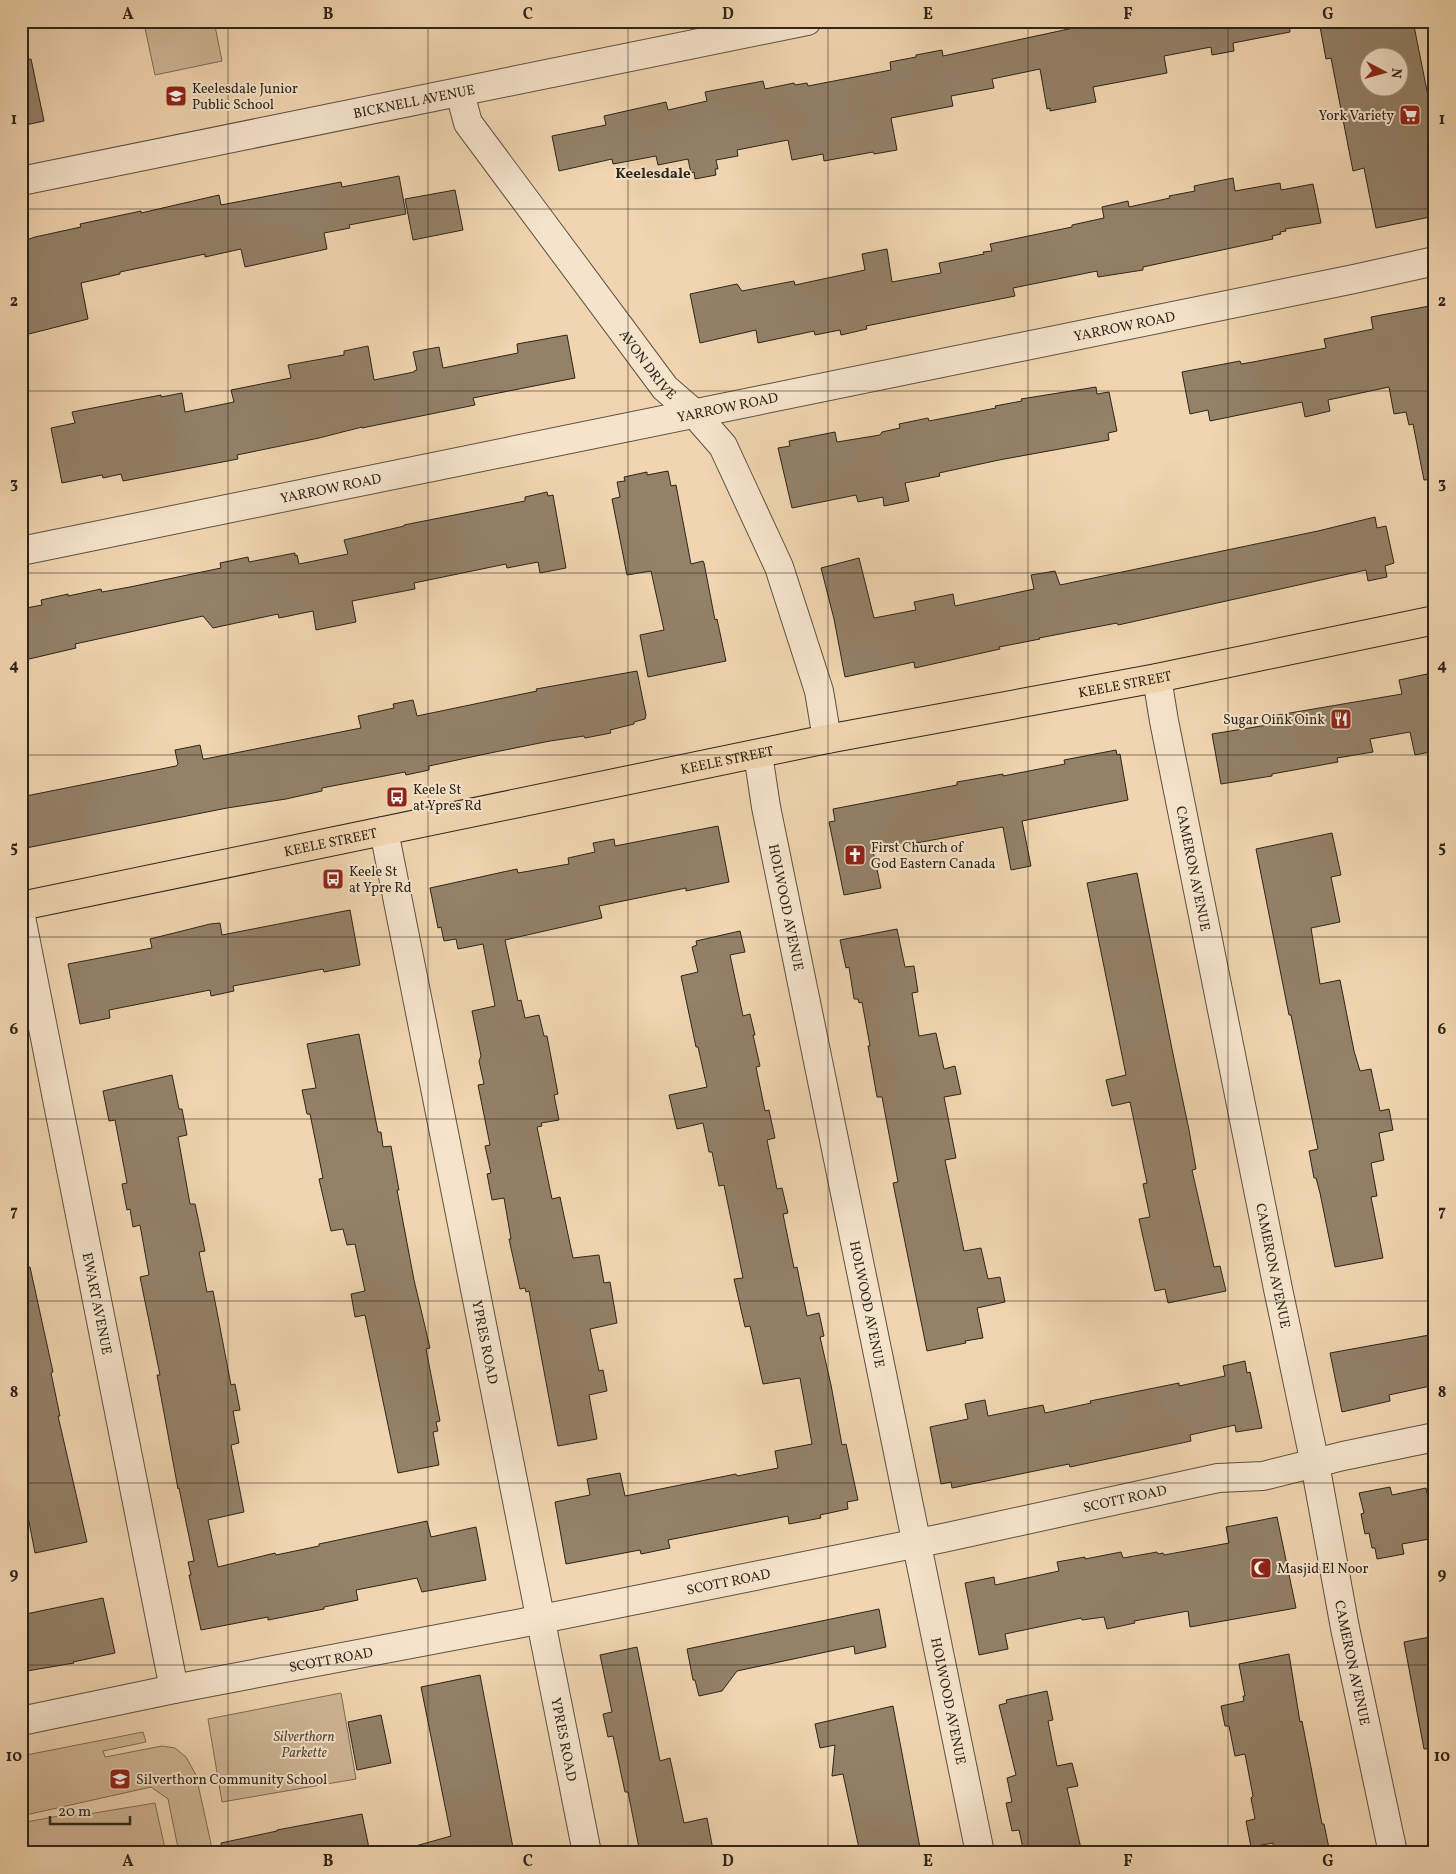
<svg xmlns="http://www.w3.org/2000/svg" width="1456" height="1874" font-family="Vollkorn,serif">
<rect width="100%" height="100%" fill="#f0d5b0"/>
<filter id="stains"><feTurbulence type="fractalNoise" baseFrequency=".004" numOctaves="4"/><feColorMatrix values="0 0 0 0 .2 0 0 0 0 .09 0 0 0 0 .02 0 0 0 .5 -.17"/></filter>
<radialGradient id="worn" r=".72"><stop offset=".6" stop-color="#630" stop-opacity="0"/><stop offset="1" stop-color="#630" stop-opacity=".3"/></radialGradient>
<!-- green -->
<path fill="#cfb796" stroke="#7e6e58" d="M176,21H214L222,61L155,75L145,28Z
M341,1693L356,1779L222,1802L208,1719Z
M143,1732L146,1742L103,1751L105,1757L162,1746L175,1748L186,1757L196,1775L213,1853H179L168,1799L151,1787L21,1816V1756Z
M155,1803L166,1853H21V1823L75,1813L76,1816Z"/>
<!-- building -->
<path fill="#938168" stroke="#2e251a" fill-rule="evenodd" d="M1106,21H1289L1290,32L1233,43L1234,51L1212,55L1211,47L1164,56L1167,73L1093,87L1096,102L1050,111V108L1047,109L1040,69L992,79L994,88L951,96L953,106L891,118L897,150L874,154L873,152L824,161L823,154L792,160L788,140L737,150L738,156L716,160L718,169H715L716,175L695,179L694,172L691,173L688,159L658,165L656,156L613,164L612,159L559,171L552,136L606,125L604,116L666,102L668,110L707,101L705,92L763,81L765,89L794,83L795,85L807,83L808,86L891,70L890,62L916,57V55L942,50L943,56Z
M1319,21H1413L1435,131V216L1376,228L1364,168L1353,171L1331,58L1326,59ZM1368,58H1398V88H1368Z
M31,59L44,121L21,126V60Z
M399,176L406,214L349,225L350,228L324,233L327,249L245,267L241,249L205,257V254L120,272V274L81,283L88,319L21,336V242L35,237L81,227L80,224L141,211V213L219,195L221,205L341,182L342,187Z
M1233,178L1235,191L1280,183L1281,190L1313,184L1321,223L1285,229L1286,231L1280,232L1281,234L1272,236L1273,239L1143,267V270L1098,277L1097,271L1013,288L1015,296L866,326L867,329L841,335L840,330L815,335L814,331L758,343L756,330L700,343L690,294L737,284L742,291L794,281L795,285L865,270L862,254L887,249L892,282L941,273L939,263L984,254L983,252L992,251L990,244L1072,227V225L1104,218L1102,207L1128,201L1129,207L1170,198L1169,196L1195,191L1194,186Z
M455,190L463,230L413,240L405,199Z
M1435,305V479L1424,480L1413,424L1409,425L1406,412L1394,414L1389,387L1328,400L1330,411L1305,417L1302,402L1210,421L1208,410L1190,414L1182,372L1240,361L1241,364L1253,362L1326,348L1324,339L1373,329L1371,317Z
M567,335L575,378L473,398L475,405L362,428V427L319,438L237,455L238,459L123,481L121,474L103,478L102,475L62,483L51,428L75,423L72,412L161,395V397L182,393L185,412L234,402L231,390L291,378L288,365L344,355V351L368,346L374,380L414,372V371L417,370L413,352L439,347L443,368L518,353L517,344Z
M1096,387L1097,394L1109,392L1117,431L1108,433L1109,440L999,460L939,473L940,476L905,483L909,501L884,506L883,497L858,502L856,495L792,508L778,448L790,446L789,441L835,432L837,442L880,435L882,432L900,428L899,424L928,418L929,421L996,408L995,406L1022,401L1021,399Z
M668,471L671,486L676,485L691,564L703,561L704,563L715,620L717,619L726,661L648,677L640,635L664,630L651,571L627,575L612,499L620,497L617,482L625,481L624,477L647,472V475Z
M547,492L548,496L553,495L566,568L540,573L538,562L507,568L506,564L414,583L415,589L352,601L356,622L316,630L313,611L279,618L278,614L213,628L203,616L75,644L76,648L25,660L21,643V609L42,605L41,600L68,594V596L101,589L102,592L130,587L221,568L220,563L248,557L249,562L295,553V556L297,555L299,564L348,554L344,540L404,526V525L525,501V497Z
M1375,517L1377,528L1386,526L1394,563L1385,566L1387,577L1368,581L1366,570L1118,625L1117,623L1039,638L1040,639L999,647L1000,649L915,668L914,662L845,677L834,619L821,568L859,558L874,618L916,610L914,602L953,594L955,606L1034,589L1031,575L1055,571L1060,585L1318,531Z
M637,671L646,715L645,719L634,722V724L610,730L611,733L585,738L584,736L550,741L490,753L429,766V770L406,775L405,772L322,788V791L286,799L227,808L21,849V797L176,766L178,764L175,750L200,745L203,759H205L361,728L358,716L394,708L393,704L413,700L417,716L537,691L536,689Z
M1427,674L1435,711V751L1415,755L1410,732L1370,739L1373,752L1337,758L1338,762L1272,774V776L1221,784L1212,734L1274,724L1272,716L1402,694L1399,680Z
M1116,750L1117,755L1120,754L1128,800L1022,821L1031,866L1011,870L1003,827L873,851L881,888L844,895L829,822L835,821L833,809L957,785V782L1003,774V776L1065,764L1064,760Z
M718,826L729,882L686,891V888L599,906L602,918L505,940L518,1001L521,1000L525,1018L539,1015L544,1036H547L558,1094L554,1095L559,1120L541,1123L542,1126L537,1127L552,1199L560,1197L573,1258L599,1255L604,1283L610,1282L617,1323L590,1329L599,1371L603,1370L607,1391L589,1395L597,1439L558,1446L529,1291L526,1292L525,1288L520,1289L509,1239H511L504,1198L492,1200L487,1174L491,1173L485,1146L490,1145L478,1085L484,1084L479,1061L481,1056L472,1011L495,1006L483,944L458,949L456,939L444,941L441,927L438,928L430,888L517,869L518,873L569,864L568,858L595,852L593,843L614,839L615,846Z
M1332,833L1341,875L1331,877L1340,922L1311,928L1320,984L1340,980L1354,1051L1360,1071L1371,1069L1380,1111L1389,1109L1393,1130L1379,1133L1384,1160L1371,1163L1377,1196L1371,1197L1383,1258L1335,1267L1320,1193L1316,1178H1314L1309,1151L1318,1149L1291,1015H1289L1256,849Z
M1137,873L1173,1054L1189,1130L1196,1169L1192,1170L1214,1267L1220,1266L1226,1291L1168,1303L1165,1289L1155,1291L1139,1219L1150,1217L1143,1184L1147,1183L1130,1102L1112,1106L1106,1080L1126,1075L1087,883Z
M350,910L360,965L324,972L323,969L233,986L234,991L211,996L210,990L109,1010L110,1018L80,1024L68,964L152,948L150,939L210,924L220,923L222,935Z
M897,929L905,967L914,966L918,992L912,993L919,1036L936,1033L944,1069L955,1066L961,1094L944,1097L956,1158L945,1160L964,1251L981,1248L988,1279L1000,1277L1005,1302L977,1308L983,1338L965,1341L966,1343L927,1351L893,1183L898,1182L882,1097H877L868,1046H870L862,1002L859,1003L858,999H854L849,967L846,968L840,940Z
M740,931L745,952L730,955L743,1016L750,1014L755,1035H753L760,1066L756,1067L765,1111L769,1110L775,1138L767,1140L777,1189L782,1188L788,1213L783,1214L794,1268L797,1267L807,1316L819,1313L824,1336L820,1337L831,1385L842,1445L846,1444L858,1500L847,1502L848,1509L820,1515L821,1518L789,1524L788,1516L668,1540L670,1548L641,1554L640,1550L566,1564L555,1502L590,1495L587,1479L620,1473L625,1496L736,1474L737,1476L778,1468L775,1451L812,1444L800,1378L763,1384L750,1326L745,1327L734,1279L743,1278L724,1185L719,1186L712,1152H709L703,1123L677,1129L669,1095L707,1087L698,1047H696L681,976L698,972L692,947L697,945L696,941Z
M359,1034L378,1132H381L383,1147L391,1146L399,1190H397L414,1280L430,1348L426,1349L440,1421L436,1422L438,1431L433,1432L439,1465L398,1473L365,1315L355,1317L351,1294L365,1291L355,1244L347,1245L343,1229L331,1231L319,1179L323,1178L310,1114H307L302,1090L316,1088L307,1044Z
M172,1075L179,1109H182L187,1135L178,1137L190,1204H195L205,1251L199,1252L207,1292L213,1291L231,1385L235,1384L240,1410L233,1411L239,1443L231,1445L244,1512L208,1520L218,1567L275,1553L276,1555L319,1546V1544L427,1521L431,1537L476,1527L486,1580L422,1592L417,1578L356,1590L358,1600L324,1607V1609L268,1620V1617L201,1630L189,1575H191L188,1562L194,1561L179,1488L178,1489L157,1375H160L140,1277L149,1275L140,1225L133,1227L130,1209L127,1210L122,1184L127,1183L115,1120L109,1121L103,1091Z
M30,1267L53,1372L51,1373L60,1416H58L87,1542L35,1553L21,1480V1268Z
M1435,1334V1385L1389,1395L1390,1401L1342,1412L1330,1353Z
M1245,1361L1247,1373L1250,1372L1262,1428L1236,1432L1235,1425L1190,1435L1191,1441L1070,1467L1069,1464L952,1488L951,1482L941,1484L930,1427L968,1419L965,1404L985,1400L988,1416L1043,1405L1045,1413L1091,1403L1090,1401L1179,1383V1386L1225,1376L1223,1366Z
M1390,1487L1392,1495L1426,1488L1435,1529V1538L1402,1544L1404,1554L1377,1559L1375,1548H1372L1369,1533L1365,1534L1361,1514L1364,1513L1359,1493Z
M1277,1517L1296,1608L1190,1627L1188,1611L1134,1621L1135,1623L1107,1629L1104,1617L1082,1620L1081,1618L1005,1634L1008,1649L979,1655L965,1583L994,1577L995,1585L1059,1571L1057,1562L1085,1557V1559L1121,1552L1123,1558L1157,1552L1158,1554L1163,1553L1164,1555L1229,1543L1226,1527Z
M103,1598L115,1653L73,1662L74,1663L21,1672V1615Z
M879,1609L886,1647L855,1654L854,1646L737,1671L722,1691L699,1696L695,1680H693L687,1649Z
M1435,1636V1748L1424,1749L1404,1642Z
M637,1647L660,1761L670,1758L684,1823L707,1818L713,1850L697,1853H640L628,1792H625L613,1736L608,1737L603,1714L612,1712L600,1655Z
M1289,1654L1300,1722L1302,1721L1322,1824H1324L1330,1853H1275L1273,1843L1251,1847L1246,1821L1255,1819L1251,1798L1253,1796L1245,1754L1235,1756L1229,1726H1225L1221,1706L1244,1701L1243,1696H1245L1239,1664Z
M480,1675L514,1853H412V1847L451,1836L421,1687Z
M1047,1691L1053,1720L1048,1721L1057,1766L1072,1763L1078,1786L1067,1788L1082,1853H1024L1019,1830L1012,1831L1006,1803L1012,1802L1007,1778L1016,1775L999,1705L1007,1703L1006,1700Z
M893,1706L921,1853H860L843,1774L832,1776L835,1745L820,1748L815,1724Z
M381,1715L391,1763L357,1770L348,1722Z
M362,1814L370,1853H222L221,1843L277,1831V1830Z"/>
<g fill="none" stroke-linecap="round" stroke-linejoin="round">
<!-- minor casing -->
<g stroke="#5e5140" stroke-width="30">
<g id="minor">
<path id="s1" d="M460,93L468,123L665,388L695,414L723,446L779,567L819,691L827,739"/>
<path id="s2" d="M21,181L807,21"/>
<path id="s3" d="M21,551L1354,279L1435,261"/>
<path id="s4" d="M1157,678L1164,721L1278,1289L1315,1464L1345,1628L1393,1853"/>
<path id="s5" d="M758,754L766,807L980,1853"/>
<path id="s6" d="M384,831L587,1853"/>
<path id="s7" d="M21,917L174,1689"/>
<path id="s8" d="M21,1721L174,1689L517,1624L943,1538L1218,1478L1263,1476L1343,1456L1435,1437"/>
</g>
</g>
<!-- major casing -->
<g stroke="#2e251a" stroke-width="30">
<g id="major">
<path id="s9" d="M21,906L827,739L1157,678L1435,620"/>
</g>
</g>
<!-- minor -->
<use href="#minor" stroke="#f5e4cc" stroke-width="28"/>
<!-- major -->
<use href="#major" stroke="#f0d5b0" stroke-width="28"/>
</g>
<!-- grid -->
<path fill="none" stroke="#2e251a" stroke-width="1" stroke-opacity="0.55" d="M228,21V1853M428,21V1853M628,21V1853M828,21V1853M1028,21V1853M1228,21V1853M21,209H1435M21,391H1435M21,573H1435M21,755H1435M21,937H1435M21,1119H1435M21,1301H1435M21,1483H1435M21,1665H1435"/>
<!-- icons -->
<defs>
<g id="school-square" transform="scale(1.125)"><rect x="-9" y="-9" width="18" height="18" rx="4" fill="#8f2418" stroke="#f5e4cc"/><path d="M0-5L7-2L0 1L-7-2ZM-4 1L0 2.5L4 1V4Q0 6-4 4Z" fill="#fff"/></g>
<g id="supermarket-square" transform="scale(1.125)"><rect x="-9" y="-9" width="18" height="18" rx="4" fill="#8f2418" stroke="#f5e4cc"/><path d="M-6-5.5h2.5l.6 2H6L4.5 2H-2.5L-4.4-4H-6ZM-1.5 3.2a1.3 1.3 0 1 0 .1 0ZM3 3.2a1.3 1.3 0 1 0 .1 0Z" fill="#fff"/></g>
<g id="restaurant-square" transform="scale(1.125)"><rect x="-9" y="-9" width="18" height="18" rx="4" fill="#8f2418" stroke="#f5e4cc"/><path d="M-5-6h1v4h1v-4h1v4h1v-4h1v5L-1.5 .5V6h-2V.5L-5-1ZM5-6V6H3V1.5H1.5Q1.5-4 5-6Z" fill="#fff"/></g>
<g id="bus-square" transform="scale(1.125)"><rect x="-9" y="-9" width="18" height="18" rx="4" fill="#8f2418" stroke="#f5e4cc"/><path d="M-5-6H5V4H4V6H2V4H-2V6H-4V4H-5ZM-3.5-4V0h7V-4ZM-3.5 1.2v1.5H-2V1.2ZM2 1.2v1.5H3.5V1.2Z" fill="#fff"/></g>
<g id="church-square" transform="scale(1.125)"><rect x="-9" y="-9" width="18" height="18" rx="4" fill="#8f2418" stroke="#f5e4cc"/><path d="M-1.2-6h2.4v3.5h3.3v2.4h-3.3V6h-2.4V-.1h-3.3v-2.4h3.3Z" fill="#fff"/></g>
<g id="mosque-square" transform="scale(1.125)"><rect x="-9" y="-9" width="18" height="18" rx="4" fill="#8f2418" stroke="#f5e4cc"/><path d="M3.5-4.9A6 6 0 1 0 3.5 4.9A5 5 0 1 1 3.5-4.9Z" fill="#fff"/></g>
</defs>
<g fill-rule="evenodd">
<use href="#school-square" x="176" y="96"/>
<use href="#supermarket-square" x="1410" y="115"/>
<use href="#restaurant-square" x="1341" y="719"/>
<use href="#bus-square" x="397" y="797"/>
<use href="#church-square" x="855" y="855"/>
<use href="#bus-square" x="333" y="879"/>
<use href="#mosque-square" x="1261" y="1568"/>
<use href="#school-square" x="120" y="1779"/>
</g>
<g text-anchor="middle" stroke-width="4" stroke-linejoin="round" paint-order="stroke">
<!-- poi labels -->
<g font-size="14" fill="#2e251a" stroke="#f5e4cc" text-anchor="start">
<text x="192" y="93">Keelesdale Junior<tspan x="192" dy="16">Public School</tspan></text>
<text x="1394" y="120" text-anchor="end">York Variety</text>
<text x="1325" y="724" text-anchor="end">Sugar Oink Oink</text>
<text x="413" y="794">Keele St<tspan x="413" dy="16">at Ypres Rd</tspan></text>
<text x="871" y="852">First Church of<tspan x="871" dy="16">God Eastern Canada</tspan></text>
<text x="349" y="876">Keele St<tspan x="349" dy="16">at Ypre Rd</tspan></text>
<text x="1277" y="1573">Masjid El Noor</text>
<text x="136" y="1784">Silverthorn Community School</text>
</g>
<!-- street labels -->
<g font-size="14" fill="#2e251a" stroke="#f5e4cc">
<text dy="5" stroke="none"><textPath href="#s2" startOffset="401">BICKNELL AVENUE</textPath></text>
<text dy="5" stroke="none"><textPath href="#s3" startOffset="1126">YARROW ROAD</textPath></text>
<text dy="5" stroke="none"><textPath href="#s1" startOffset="332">AVON DRIVE</textPath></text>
<text dy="5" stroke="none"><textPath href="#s3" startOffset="721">YARROW ROAD</textPath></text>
<text dy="5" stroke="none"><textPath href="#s3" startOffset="316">YARROW ROAD</textPath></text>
<text dy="5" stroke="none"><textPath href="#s9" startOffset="1126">KEELE STREET</textPath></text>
<text dy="5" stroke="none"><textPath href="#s9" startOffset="721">KEELE STREET</textPath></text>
<text dy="5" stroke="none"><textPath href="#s9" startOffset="316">KEELE STREET</textPath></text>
<text dy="5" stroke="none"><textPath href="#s4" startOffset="194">CAMERON AVENUE</textPath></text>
<text dy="5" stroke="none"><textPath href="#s5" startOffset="156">HOLWOOD AVENUE</textPath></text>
<text dy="5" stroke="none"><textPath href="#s4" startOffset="599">CAMERON AVENUE</textPath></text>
<text dy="5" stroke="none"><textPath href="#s7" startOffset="394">EWART AVENUE</textPath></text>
<text dy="5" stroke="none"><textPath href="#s5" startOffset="561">HOLWOOD AVENUE</textPath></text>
<text dy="5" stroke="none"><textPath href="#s6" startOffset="521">YPRES ROAD</textPath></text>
<text dy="5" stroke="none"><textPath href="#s8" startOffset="1126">SCOTT ROAD</textPath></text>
<text dy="5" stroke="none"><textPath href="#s8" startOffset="721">SCOTT ROAD</textPath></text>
<text dy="5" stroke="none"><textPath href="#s8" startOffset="316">SCOTT ROAD</textPath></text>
<text dy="5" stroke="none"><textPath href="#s4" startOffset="1004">CAMERON AVENUE</textPath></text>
<text dy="5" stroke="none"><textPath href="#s5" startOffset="966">HOLWOOD AVENUE</textPath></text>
<text dy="5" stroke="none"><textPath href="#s6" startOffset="926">YPRES ROAD</textPath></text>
</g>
<!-- park labels -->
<g font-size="14" font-style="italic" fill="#564a39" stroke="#f5e4cc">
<text x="304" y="1741">Silverthorn<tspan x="304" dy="16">Parkette</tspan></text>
</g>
<!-- neighbourhood labels -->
<g font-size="15" font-weight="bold" fill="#2e251a" stroke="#f5e4cc">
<text x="653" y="178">Keelesdale</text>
</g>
</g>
<!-- margin -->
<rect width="1456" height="1874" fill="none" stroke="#f0d5b0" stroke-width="55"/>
<!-- north arrow -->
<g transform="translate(1384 72) rotate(96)"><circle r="24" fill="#f5e4cc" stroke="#a59885"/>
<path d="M0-4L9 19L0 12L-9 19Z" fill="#8f2418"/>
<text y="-8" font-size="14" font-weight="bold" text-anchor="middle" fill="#2e251a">N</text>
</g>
<!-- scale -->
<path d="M50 1816v8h80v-8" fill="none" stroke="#2e251a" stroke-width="2.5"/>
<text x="58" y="1816" font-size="15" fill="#2e251a" stroke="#f5e4cc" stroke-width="4" paint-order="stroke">20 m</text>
<rect x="28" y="28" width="1400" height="1818" fill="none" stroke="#2e251a" stroke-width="2"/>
<g font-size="16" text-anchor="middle" font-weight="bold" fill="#2e251a">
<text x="128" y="19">A</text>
<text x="328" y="19">B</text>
<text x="528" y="19">C</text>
<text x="728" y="19">D</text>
<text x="928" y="19">E</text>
<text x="1128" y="19">F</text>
<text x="1328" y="19">G</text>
<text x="14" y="124">1</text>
<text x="1442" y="124">1</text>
<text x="14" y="306">2</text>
<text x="1442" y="306">2</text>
<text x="14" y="488">3</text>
<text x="1442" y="488">3</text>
<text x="14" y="670">4</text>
<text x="1442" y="670">4</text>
<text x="14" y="852">5</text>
<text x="1442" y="852">5</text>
<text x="14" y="1034">6</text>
<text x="1442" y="1034">6</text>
<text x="14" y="1216">7</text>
<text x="1442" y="1216">7</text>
<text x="14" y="1397">8</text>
<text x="1442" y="1397">8</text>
<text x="14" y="1579">9</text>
<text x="1442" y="1579">9</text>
<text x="14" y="1761">10</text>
<text x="1442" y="1761">10</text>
<text x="128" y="1866">A</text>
<text x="328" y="1866">B</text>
<text x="528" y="1866">C</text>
<text x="728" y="1866">D</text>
<text x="928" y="1866">E</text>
<text x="1128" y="1866">F</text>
<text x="1328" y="1866">G</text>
</g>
<rect width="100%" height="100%" filter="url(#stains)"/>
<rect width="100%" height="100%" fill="url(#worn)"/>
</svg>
